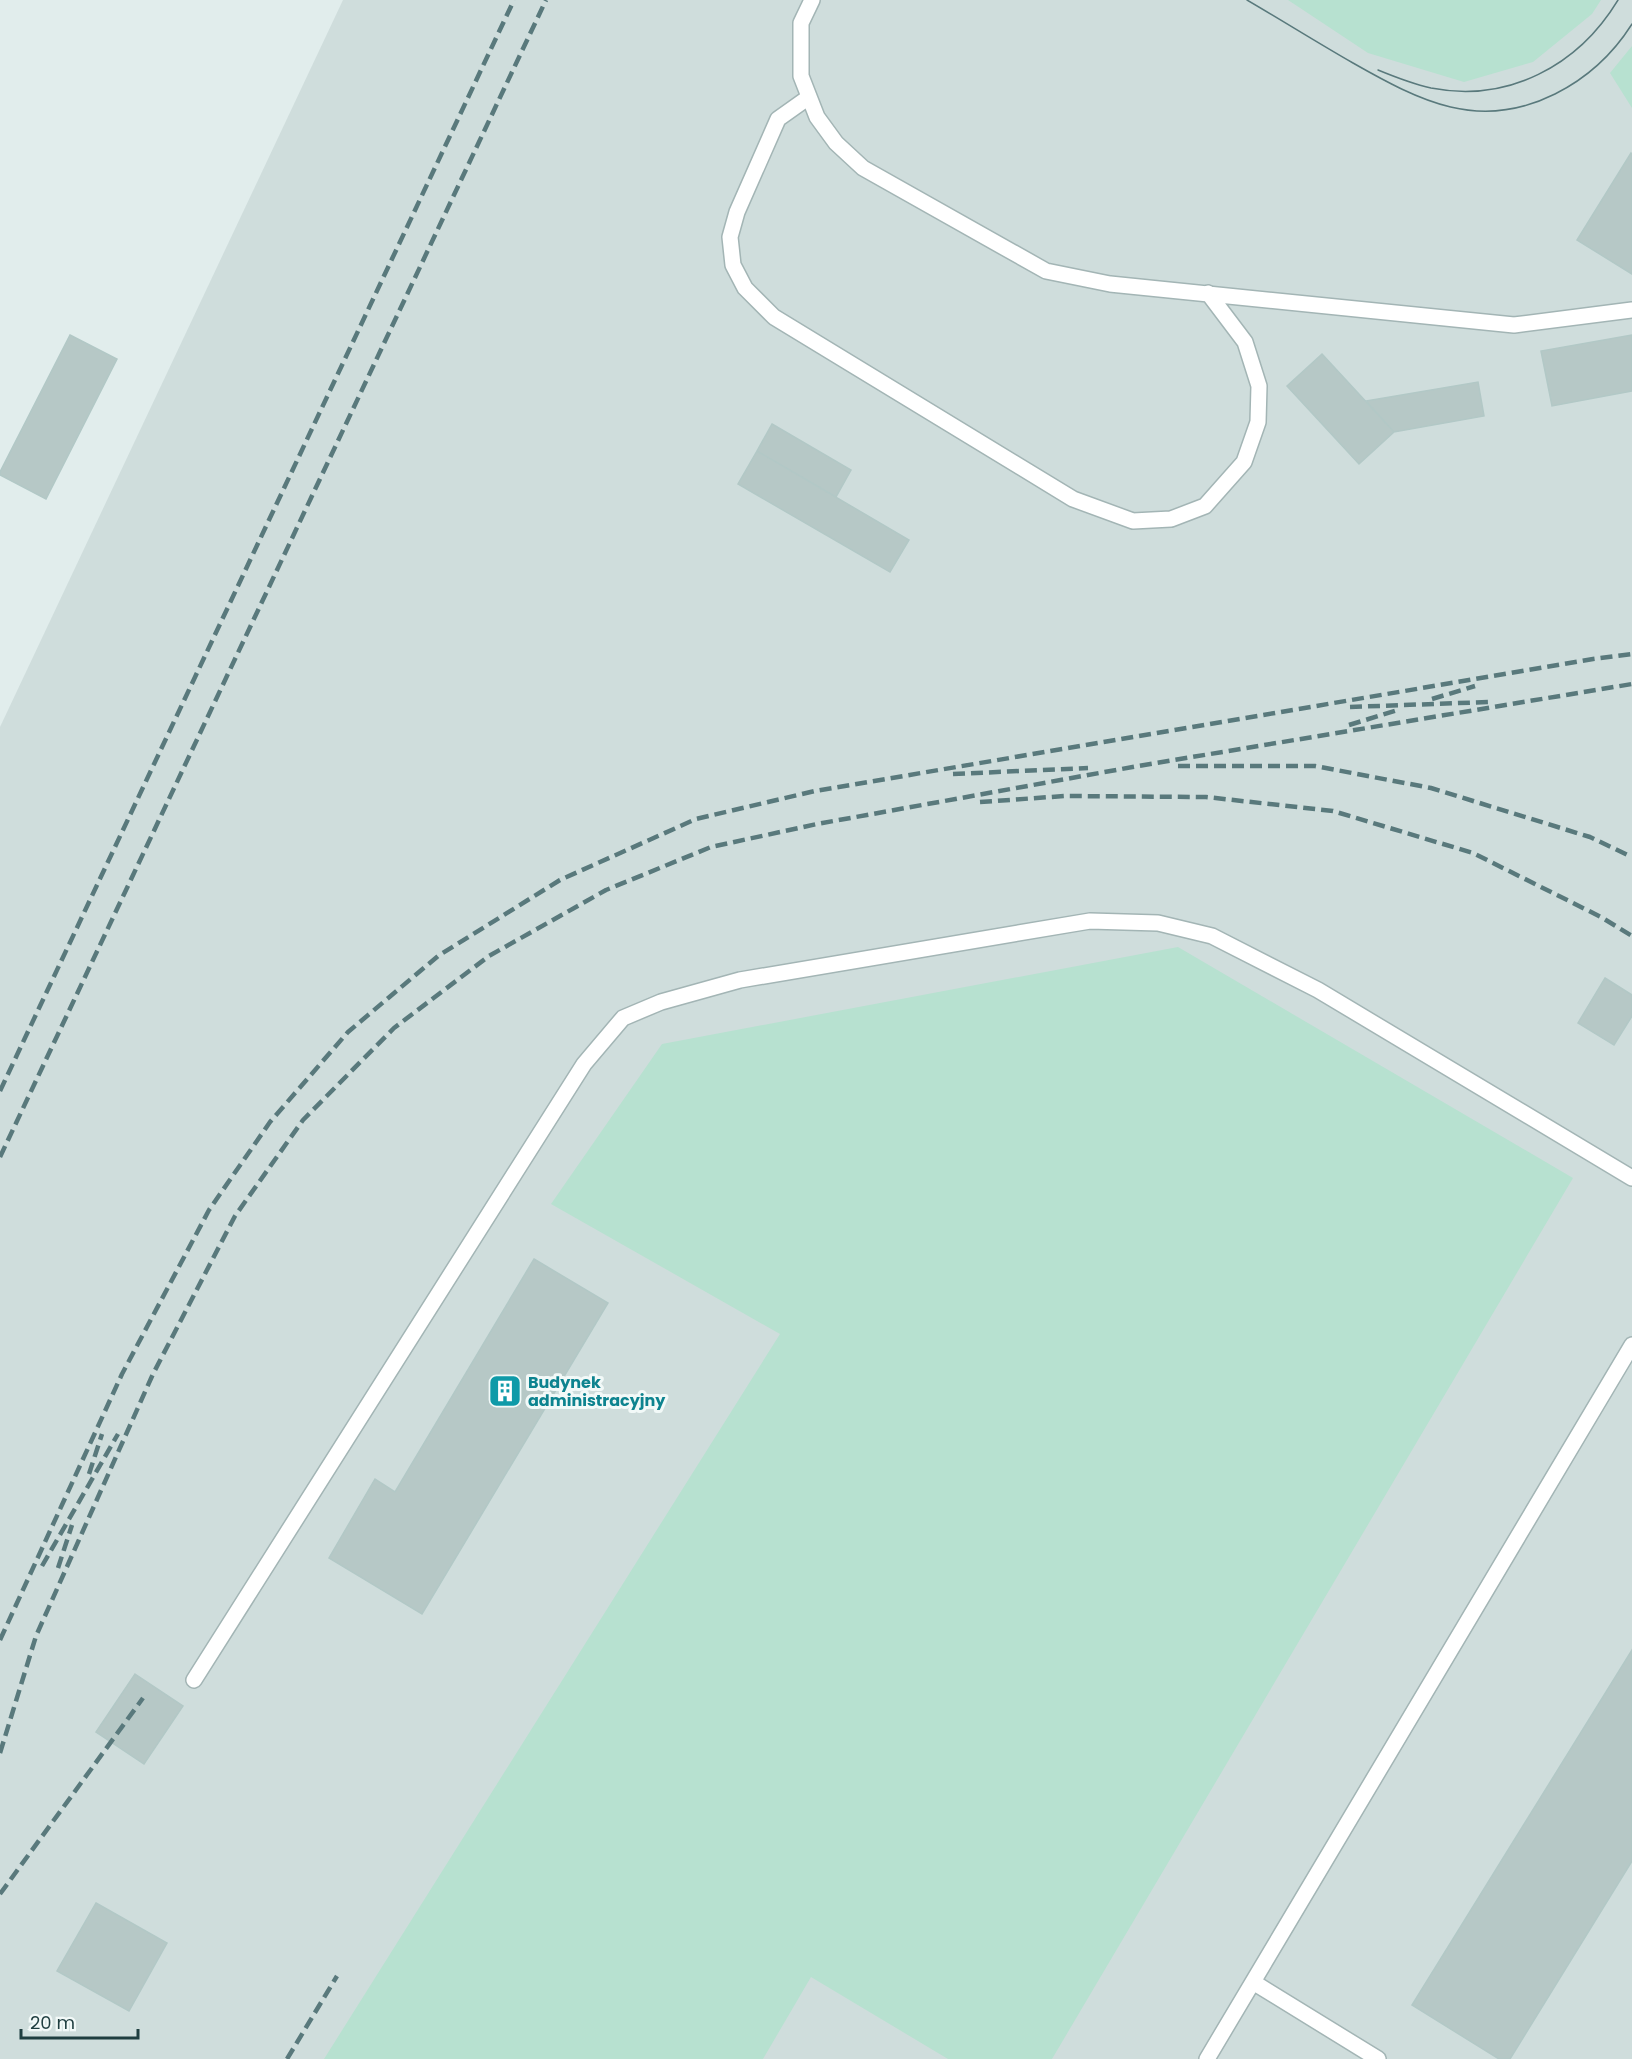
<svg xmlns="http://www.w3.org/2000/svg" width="1632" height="2059" font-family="Poppins,sans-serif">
<rect width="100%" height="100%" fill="#e1edec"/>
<!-- built -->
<path fill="#cfdddc" d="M343,0H1632V2059H0V727Z"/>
<!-- green -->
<path fill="#b7e1d0" d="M1288,0H1601L1592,14L1533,62L1464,82L1368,53Z
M1632,46V108L1610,73Z
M1178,947L1573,1178L1052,2059H948L811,1977L763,2059H324L780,1334L551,1204L662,1044Z"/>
<!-- building -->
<path fill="#b6c8c6" stroke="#b2c8c6" stroke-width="1.5" d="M1631,153L1632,154V274L1577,240Z
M70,335L117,359L46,499L0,475V472Z
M1632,335V391L1552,406L1541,351Z
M1322,354L1394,432L1359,464L1287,386Z
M1478,382L1484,416L1394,432L1366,401Z
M772,424L851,470L836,497L757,451Z
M757,451L909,540L890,572L738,484Z
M1605,978L1632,995V1016L1614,1045L1578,1023Z
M534,1259L608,1303L422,1614L329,1558L375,1479L395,1492Z
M1632,1650V1861L1510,2059H1499L1412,2005Z
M135,1674L183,1706L144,1764L96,1732Z
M96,1903L167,1943L129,2011L57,1971Z"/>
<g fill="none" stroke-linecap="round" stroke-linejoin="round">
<!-- lane casing -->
<g stroke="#a3b5b5" stroke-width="18">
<path id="lane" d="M812,0L801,23V76L817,117L836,143L863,168L1046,271L1110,284L1514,325L1632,310
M809,97L778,119L737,212L730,237L733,265L745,288L774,317L1073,499L1133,521L1171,519L1205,506L1244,462L1258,422L1259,386L1245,342L1208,293
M194,1680L584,1064L623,1018L661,1002L740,980L1090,921L1158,923L1212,936L1318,990L1632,1178
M1253,1982L1378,2059
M1207,2059L1632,1345"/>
</g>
<!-- lane -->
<use href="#lane" stroke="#fff" stroke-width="15"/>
<!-- tram -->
<path stroke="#59797c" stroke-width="1.5" d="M1247,0C1283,21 1318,43 1353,63C1420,101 1479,132 1555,94C1587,78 1613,54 1632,24
M1378,70C1395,77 1413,84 1431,88C1508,103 1578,66 1618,0"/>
<!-- rail -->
<path stroke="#59797c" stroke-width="4.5" stroke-dasharray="12 6" stroke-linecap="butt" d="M1432,699L1475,686
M1350,707L1488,702
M1349,725L1398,710
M1178,766H1315L1431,788L1590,837L1632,857
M953,774L1088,768
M980,802L1065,796L1206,797L1333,811L1473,853L1601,917L1632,936
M0,1091L514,0
M0,1157L546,0
M89,1474L102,1434
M42,1566L118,1434
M58,1568L72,1525
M0,1640L122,1374L209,1210L270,1122L348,1032L438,956L560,880L696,819L815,791L1593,659L1632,654
M0,1753L36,1636L153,1374L235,1216L303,1120L394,1028L489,956L606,890L711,847L817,824L1138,766L1632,684
M0,1894L143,1698
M287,2059L337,1976"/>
</g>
<!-- icons -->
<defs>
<g id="building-square" transform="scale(1.725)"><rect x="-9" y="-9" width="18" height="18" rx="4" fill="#0f9aa8" stroke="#f2f9f8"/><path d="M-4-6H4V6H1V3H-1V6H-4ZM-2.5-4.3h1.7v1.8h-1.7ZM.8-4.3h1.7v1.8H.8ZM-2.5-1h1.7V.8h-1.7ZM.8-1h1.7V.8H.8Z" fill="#fff"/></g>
</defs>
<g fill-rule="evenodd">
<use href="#building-square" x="505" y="1391"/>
</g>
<g text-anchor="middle" stroke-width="6" stroke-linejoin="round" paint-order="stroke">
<!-- culture labels -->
<g font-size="16" font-weight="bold" fill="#0d838f" stroke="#f2f9f8" text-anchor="start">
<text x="528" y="1388">Budynek<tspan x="528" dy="18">administracyjny</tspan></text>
</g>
</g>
<!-- scale -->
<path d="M21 2029v9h117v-9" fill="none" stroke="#1f3e40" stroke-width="3"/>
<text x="30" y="2029" font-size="18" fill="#1f3e40" stroke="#f2f9f8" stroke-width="4.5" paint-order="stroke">20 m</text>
</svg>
